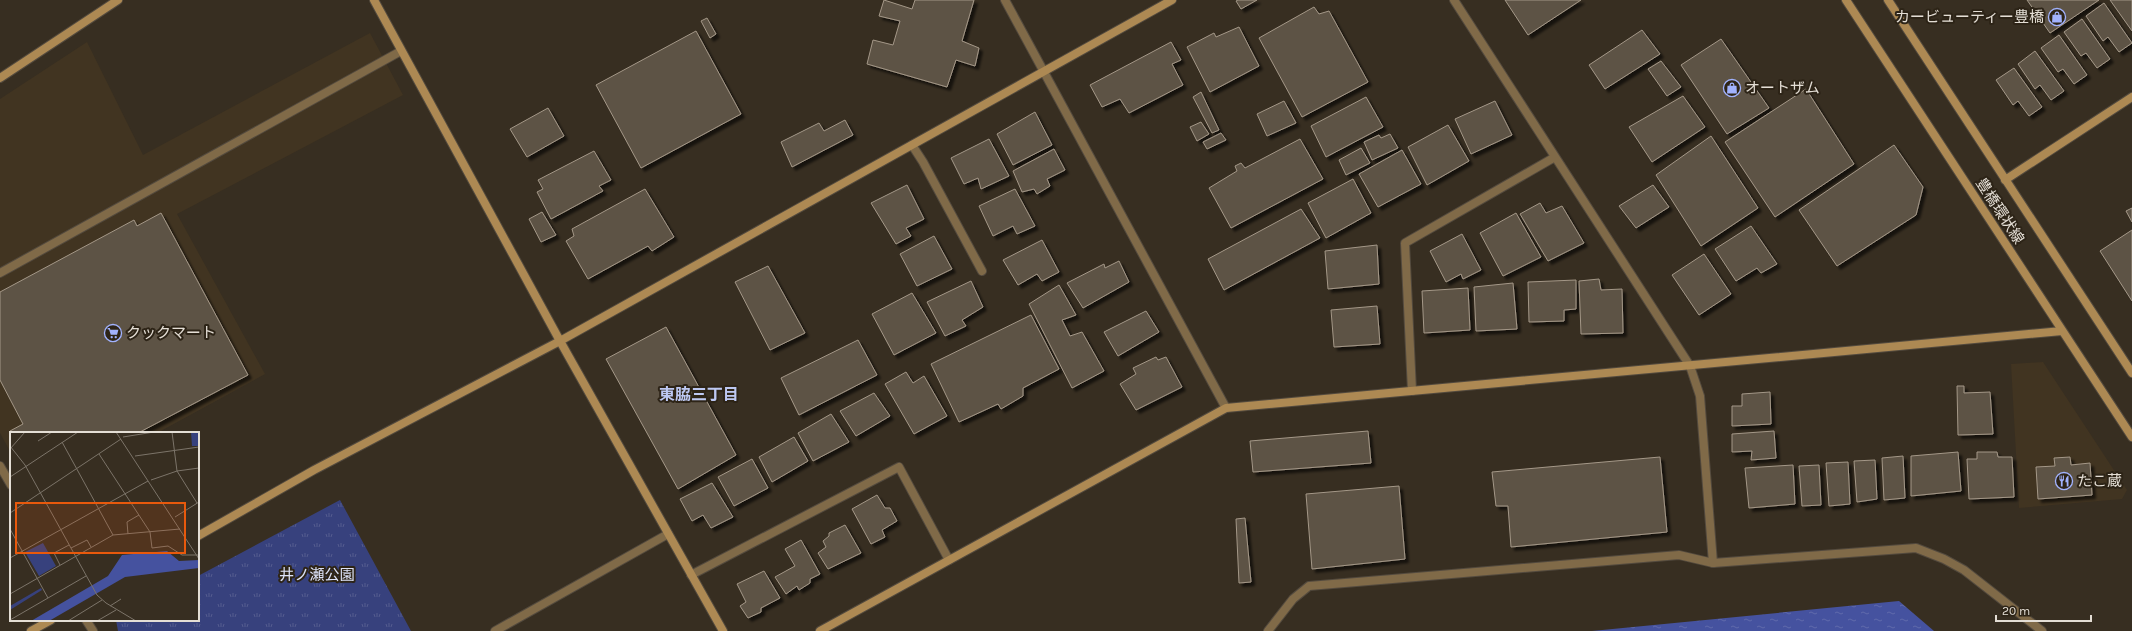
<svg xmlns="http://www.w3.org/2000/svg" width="2132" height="631" font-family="Karla,'Noto Sans JP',sans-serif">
<defs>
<pattern id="grass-tufts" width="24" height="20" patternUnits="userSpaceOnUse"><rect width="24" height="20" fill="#37417d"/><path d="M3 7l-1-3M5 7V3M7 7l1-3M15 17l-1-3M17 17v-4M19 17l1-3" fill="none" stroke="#545c8f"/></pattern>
<pattern id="water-ripples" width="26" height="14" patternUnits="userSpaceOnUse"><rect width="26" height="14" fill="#45529f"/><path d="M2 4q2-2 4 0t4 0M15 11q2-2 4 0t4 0" fill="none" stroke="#606aab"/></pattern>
<filter id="shadow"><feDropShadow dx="3.5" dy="3.5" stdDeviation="1" flood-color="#0009"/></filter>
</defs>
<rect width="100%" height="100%" fill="#372e21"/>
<!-- built -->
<path fill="#413421" d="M370,33L403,95L177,214L265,374L157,433H11V453L0,433V99L87,42L143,155Z
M2043,362L2127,490L2122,499L2019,508L2011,364Z"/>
<!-- grass -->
<path fill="url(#grass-tufts)" d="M340,500L411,631H118L116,620H198V576Z"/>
<!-- water -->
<path fill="url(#water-ripples)" d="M1899,601L1934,631H1592Z"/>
<!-- building -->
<path fill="#5d5244" stroke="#a49888" filter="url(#shadow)" d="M884,0L912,9L915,0H974L962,41L979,48L975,66L956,60L947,87L867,64L873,40L893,45L900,21L879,16Z
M1238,0H1257L1241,9L1236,1Z
M1505,0H1581L1528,35Z
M2027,0H2099L2050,33Z
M2110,0H2132V31Z
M2104,3L2132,43L2119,52L2108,37L2103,41L2086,16Z
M1314,7L1319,14L1329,11L1368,82L1302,117L1259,38Z
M707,18L716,34L710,38L701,21Z
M2082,19L2110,59L2097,68L2086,53L2081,56L2064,32Z
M1239,27L1259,66L1210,92L1187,47L1214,33L1216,37Z
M1642,30L1660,54L1605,89L1589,65Z
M696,31L741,114L641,168L596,85Z
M2059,35L2087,75L2074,84L2063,69L2058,72L2041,48Z
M1721,39L1769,108L1727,134L1681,65Z
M1171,42L1181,60L1172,64L1183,85L1129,113L1120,99L1102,107L1090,85Z
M2035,51L2064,91L2051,100L2040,85L2035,89L2018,64Z
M1661,61L1681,87L1667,96L1648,69Z
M2014,68L2042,107L2029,116L2018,101L2013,105L1996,80Z
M1806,89L1854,164L1775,217L1725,142Z
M1201,92L1219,130L1212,133L1193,97Z
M1683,96L1705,127L1652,162L1629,127Z
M1366,97L1383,127L1326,157L1311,126Z
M1284,101L1296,123L1267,136L1257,114Z
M1495,101L1512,135L1471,154L1455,119Z
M548,108L564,136L527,157L510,129Z
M1035,112L1052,145L1013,165L997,134Z
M845,120L853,135L792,167L781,142L819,123L824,131Z
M1201,122L1209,134L1197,141L1190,127Z
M1448,125L1469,161L1427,185L1408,147Z
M1221,133L1226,140L1207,149L1203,142Z
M1390,134L1398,148L1372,160L1364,142L1379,135L1381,138Z
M1711,136L1758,208L1701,246L1656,175Z
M989,139L1009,176L981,189L978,178L964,184L951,158Z
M1300,139L1323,179L1231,228L1209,188L1237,171L1235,166L1241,163L1245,168Z
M1894,145L1923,187L1916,215L1837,266L1799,210Z
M1361,148L1370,163L1346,175L1339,160Z
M1054,149L1065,170L1047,179L1050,186L1037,194L1034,189L1022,192L1013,171Z
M1402,150L1421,184L1378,207L1359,174Z
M594,151L611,180L599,186L603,191L551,219L537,192L543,189L538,180Z
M1353,179L1371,213L1326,238L1308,203Z
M907,185L924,219L906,228L911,236L896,244L871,203Z
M1653,185L1669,207L1636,228L1619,206Z
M645,189L674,237L652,251L648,246L588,279L566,241L574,236L572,229Z
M1015,189L1035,226L1017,234L1013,226L993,236L979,206Z
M1540,203L1546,213L1562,206L1584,243L1548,261L1520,214Z
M2132,208V222L2126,211Z
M1301,209L1320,238L1224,290L1208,259Z
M542,212L556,235L541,242L529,219Z
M161,213L248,375L138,433H11L10,431L23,424L0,380V292L134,220L137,226Z
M1516,213L1541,257L1503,276L1480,233Z
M1751,226L1777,264L1761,273L1757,268L1736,281L1715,249Z
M2132,230V301L2100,251Z
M1462,234L1481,270L1463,279L1461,274L1446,282L1430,251Z
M934,236L952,269L917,286L900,254Z
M1042,240L1059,272L1042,281L1037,274L1018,285L1003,260Z
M1377,245L1379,284L1328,289L1325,251Z
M1704,254L1731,294L1699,315L1672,275Z
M1119,261L1129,282L1083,308L1067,283L1104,264L1105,268Z
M768,266L805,333L770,350L735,282Z
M1599,279L1601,290L1622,289L1623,333L1581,334L1579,281Z
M1576,280V309L1564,310V321L1529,322L1528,282Z
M971,281L983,307L962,320L966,326L945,336L927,302Z
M1513,283L1517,329L1476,331L1474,287Z
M1059,285L1076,315L1062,320L1070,336L1082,332L1104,371L1072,388L1029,304Z
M1468,288L1470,330L1424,333L1422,291Z
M912,293L936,333L894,355L872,314Z
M1377,306L1380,344L1334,347L1331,310Z
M1146,311L1159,332L1118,356L1104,332Z
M1031,315L1059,369L1023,388V396L1001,409L998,404L959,422L931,364Z
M666,327L736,455L678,489L606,359Z
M858,340L877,375L799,415L781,378Z
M1156,357L1158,360L1166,357L1182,387L1136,410L1120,384L1136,374L1133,368Z
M906,372L913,383L924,376L947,416L914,434L885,384Z
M1957,386H1964V393L1990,392L1993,434L1958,435Z
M1770,392L1771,424L1732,426V406H1742V394Z
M874,393L890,416L856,436L840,411Z
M831,414L849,442L813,461L798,433Z
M1368,431L1371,463L1253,472L1250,441Z
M1774,431L1776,458L1751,460L1752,451L1732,452V434Z
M794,437L808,461L772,482L759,457Z
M1958,452L1961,491L1911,496V456Z
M1977,452H1997L1998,457H2012L2014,497L1969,499L1967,459H1977Z
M1903,456L1905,498L1884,500L1882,458Z
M1660,457L1667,532L1511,547L1508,506H1496L1492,472Z
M2070,457L2071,465L2090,463L2092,495L2038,499L2036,467L2055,466L2054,458Z
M752,459L768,488L734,506L718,477Z
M1875,460L1877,499L1857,502L1854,461Z
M1848,462L1850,504L1829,506L1826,463Z
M1793,465L1795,504L1749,508L1745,468Z
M1819,465L1821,505L1802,506L1799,466Z
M712,483L733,517L711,528L703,515L692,521L680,499Z
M1399,486L1405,559L1312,569L1306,494Z
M877,495L885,508H890L897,521L882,530L885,537L871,544L852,509Z
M1245,518L1251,582L1239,583L1236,519Z
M845,525L861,553L828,569L818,553L826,547L823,541L829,536V533Z
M801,540L820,574L810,579V583L799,590L797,586L786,594L775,577L795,566L785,549Z
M764,571L780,598L761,608V612L748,618L740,606L746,602L737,584Z"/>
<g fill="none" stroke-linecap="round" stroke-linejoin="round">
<!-- lane casing -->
<g stroke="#534a3e" stroke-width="10">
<path id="lane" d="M0,273L401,51
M1268,631L1293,599L1309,586L1679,555L1713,563"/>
</g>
<!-- street casing -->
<g stroke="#534a3e" stroke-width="10">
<path id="street" d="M1005,0L1226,408
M1454,0L1690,366L1700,396L1713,563L1916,548L1944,559L1964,570L2042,631
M912,145L923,162L982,271
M1412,391L1405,243L1555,157
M0,466L11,485
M691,575L899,467L949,560
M86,620L93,631
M495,631L668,534"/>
</g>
<!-- secondary casing -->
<g stroke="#534a3e" stroke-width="10">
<path id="secondary" d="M374,0L560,341L723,631
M1846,0L2132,437
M1888,0L2132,373
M0,78L118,0
M2005,180L2132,97
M198,536L314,470L560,341L1172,0
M31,631L51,620
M820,631L1226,408L2062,331"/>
</g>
<!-- lane -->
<use href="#lane" stroke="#806a48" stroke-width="8"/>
<!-- street -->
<use href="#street" stroke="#806a48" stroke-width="8"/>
<!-- secondary -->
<use href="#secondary" stroke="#ad8953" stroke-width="8"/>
</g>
<!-- icons -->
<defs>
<g id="shop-ring" transform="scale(0.9)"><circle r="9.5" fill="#2d2417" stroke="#a1b2fd" stroke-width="1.5"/><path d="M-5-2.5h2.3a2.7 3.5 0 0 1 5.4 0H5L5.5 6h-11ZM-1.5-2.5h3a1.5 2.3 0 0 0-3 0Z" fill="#a1b2fd"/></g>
<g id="supermarket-ring" transform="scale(0.9)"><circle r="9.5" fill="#2d2417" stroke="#a1b2fd" stroke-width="1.5"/><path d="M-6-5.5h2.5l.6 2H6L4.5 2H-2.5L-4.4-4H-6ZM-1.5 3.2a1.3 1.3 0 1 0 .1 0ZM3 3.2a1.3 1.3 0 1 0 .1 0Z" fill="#a1b2fd"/></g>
<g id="restaurant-ring" transform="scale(0.9)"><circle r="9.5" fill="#2d2417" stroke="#a1b2fd" stroke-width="1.5"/><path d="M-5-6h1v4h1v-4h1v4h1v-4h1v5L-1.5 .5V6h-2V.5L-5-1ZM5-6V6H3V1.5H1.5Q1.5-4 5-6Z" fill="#a1b2fd"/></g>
</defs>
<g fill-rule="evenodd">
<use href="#shop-ring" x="2057" y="17"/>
<use href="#shop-ring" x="1732" y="88"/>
<use href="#supermarket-ring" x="113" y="333"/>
<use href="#restaurant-ring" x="2064" y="481"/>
</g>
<g text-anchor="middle" stroke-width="4" stroke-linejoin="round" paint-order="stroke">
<!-- poi labels -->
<g font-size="15" fill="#e4ded5" stroke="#2d2417" text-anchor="start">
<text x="2044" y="22" text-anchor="end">カービューティー豊橋</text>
<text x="1745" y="93">オートザム</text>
<text x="126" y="338">クックマート</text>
<text x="2077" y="486">たこ蔵</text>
</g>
<!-- street labels -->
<g font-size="15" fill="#e4ded5" stroke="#2d2417">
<text transform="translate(2000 211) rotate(57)" y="5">豊橋環状線</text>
</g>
<!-- park labels -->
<g font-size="15" fill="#dde3f9" stroke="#2d2417">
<text x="317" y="580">井ノ瀬公園</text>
</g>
<!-- neighbourhood labels -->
<g font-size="16" font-weight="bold" fill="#bdc8f2" stroke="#2d2417">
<text x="699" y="400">東脇三丁目</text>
</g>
</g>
<!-- overview -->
<g transform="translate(10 432)">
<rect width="189" height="189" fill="#372e21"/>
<path d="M181,0H189V14H182ZM33,111L46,134L29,144L15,120ZM31,156L32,158L0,178V174Z" fill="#37417d"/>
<path d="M157,119L169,129L189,128V136L115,145L39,189H21L98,144L112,123Z" fill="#45529f"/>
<path fill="none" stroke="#7c7469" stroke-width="1" d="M106,0L189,127M162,0L167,39L187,71M113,5L144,0M28,9L42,0M52,10L103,103M0,14L15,33L87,163L96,171L126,189M0,17L15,0M89,22L140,100L142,116L158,114L172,123H188M125,24L189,15M0,45L68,0M141,48L167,39L189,36M0,81L111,7M165,85L189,70M0,97L38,166M118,102L117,90L129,83M61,116L77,108L81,115M0,126L138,49M50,133L44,121L59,113M0,162L103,103L170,97M100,174L111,167M0,188L76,144M58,189L92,168M87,189L106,178"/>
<path fill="#e8590c" fill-opacity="0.15" stroke="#e8590c" stroke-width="2" d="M6,71H175V121H6Z"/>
<rect width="189" height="189" fill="none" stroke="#e4ded5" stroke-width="2"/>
</g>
<!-- scale -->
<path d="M1996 615v6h95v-6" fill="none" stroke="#e4ded5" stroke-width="2"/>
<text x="2002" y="615" font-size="12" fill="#e4ded5" stroke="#2d2417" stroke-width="3" paint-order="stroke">20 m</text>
</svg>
